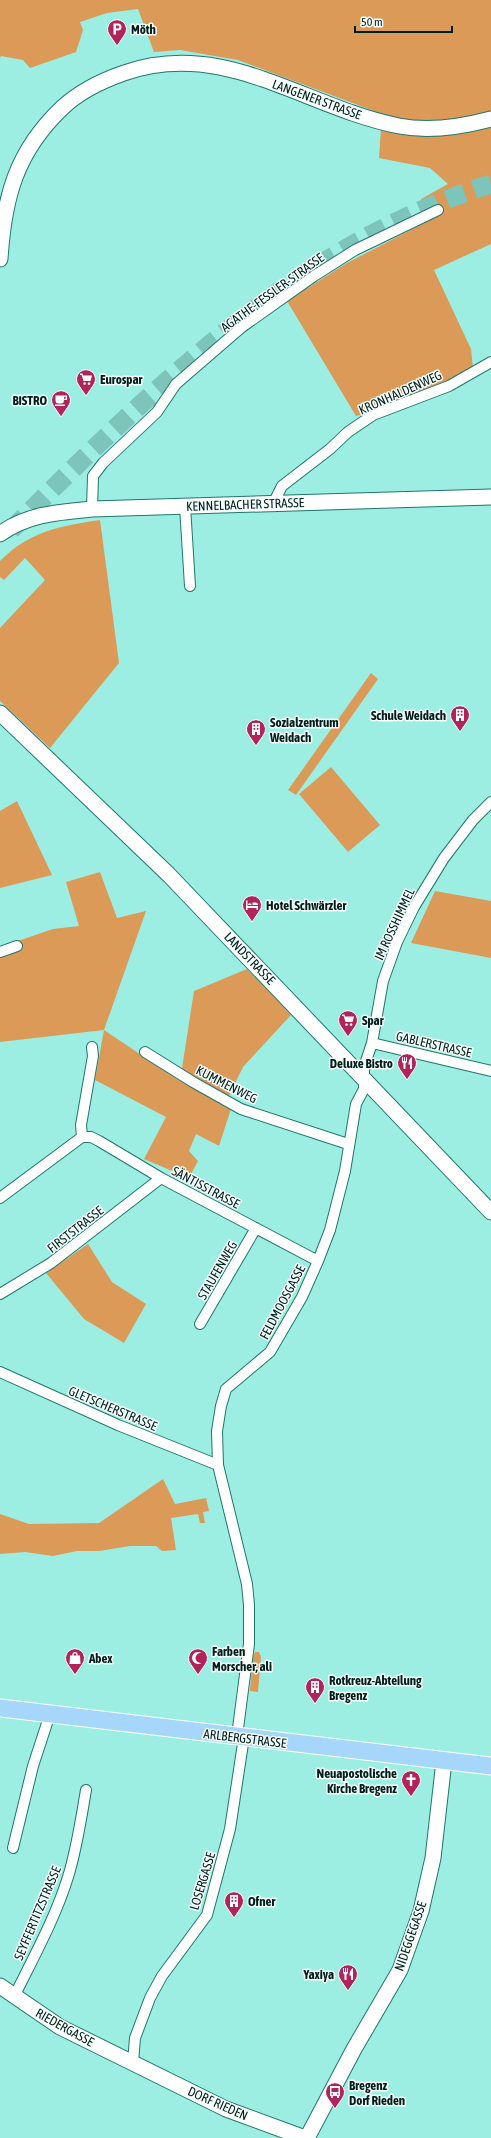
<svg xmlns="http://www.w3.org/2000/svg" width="491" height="2138" font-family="'Asap Condensed',sans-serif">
<rect width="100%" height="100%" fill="#9ceee2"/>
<!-- green -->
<path fill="#dc9a59" d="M0,0H491V244L434,270L471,349L473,368L463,375L385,408L356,416L287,301L347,263L430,220L421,199L448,184L430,168L379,158L382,114L238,60L180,50L154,52L138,9L107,13L80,22L83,30L76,52L30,68L23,60L1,56L0,58Z
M100,520L119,663L50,748L0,701V628L45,580L25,558L4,580L0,577V561C30,531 60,526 100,520Z
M371,673L378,679L296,795L288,790Z
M331,767L380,825L348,852L299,794Z
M17,801L52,875L0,888V811Z
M100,872L117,918L146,911L104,1030L180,1081L194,991L247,969L291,1015L243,1067L224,1106L231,1109L219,1146L196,1134L189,1151L198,1161L189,1178L144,1159L166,1117L95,1080L104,1030L0,1042V947L53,929L79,926L66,882Z
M435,891L491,901V958L411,943Z
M88,1244L112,1282L146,1304L124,1343L84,1319L46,1273Z
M163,1479L175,1504L206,1498L209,1511L203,1512L205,1523H200L198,1514L171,1518L176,1550L162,1551L156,1546H130L99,1551H77L53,1556L25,1552L0,1554V1514L29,1524L99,1523Z
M255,1652H259L261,1657L258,1692L250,1691L253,1657Z"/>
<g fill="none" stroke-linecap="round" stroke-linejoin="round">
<!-- highway-tunnel -->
<path stroke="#7dc4ba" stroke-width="19" stroke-dasharray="19 10" stroke-linecap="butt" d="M11,530C151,391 298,244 491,184"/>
<!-- street casing -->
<g stroke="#1f776d" stroke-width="12">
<path id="street" d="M274,502L282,486L330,449L348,432L373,415L449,386L491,362
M185,506L190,586
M92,509L93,476L103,463L157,412L176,384L242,327L314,276L355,250L438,210
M0,952L17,946
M372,1043L491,1071
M145,1052L193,1082L241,1109L348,1144
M82,1137H91L99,1141L161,1178L318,1261
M82,1137L81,1125L93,1056L92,1047
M0,1198L82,1137
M0,1294L51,1263L161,1178
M200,1324L256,1228
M0,1372L118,1425L218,1465
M237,1736L249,1644V1605L247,1584L218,1465L217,1431L221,1406L226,1389L270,1352L302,1297L318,1261L330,1230L345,1171L356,1104L364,1089V1067L372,1043L383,981L397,942L414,907L444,858L473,820L491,802
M13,1848L33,1766L50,1714
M14,1997C33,1958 55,1919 68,1877C77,1848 81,1819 86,1790
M133,2062L135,2038L150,1998L162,1976L207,1915L230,1829L244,1737"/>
</g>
<!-- secondary casing -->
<g stroke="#1f776d" stroke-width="17">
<path id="secondary" d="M0,259C4,197 16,152 62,108C80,91 101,81 124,73C224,38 304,107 399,126C429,132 461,127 491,119
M0,534C27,514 59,512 92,509L491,497
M0,713L169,875L491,1212
M0,1986L60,2027L226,2109L305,2138
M307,2138L354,2049L400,1970L421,1911L433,1858L444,1761"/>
</g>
<!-- primary casing -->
<g stroke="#fff" stroke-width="19">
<path id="primary" d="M0,1708L491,1766"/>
</g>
<!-- street -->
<use href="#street" stroke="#fff" stroke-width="10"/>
<!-- secondary -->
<use href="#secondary" stroke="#fff" stroke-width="15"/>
<!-- primary -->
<use href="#primary" stroke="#a7d6fb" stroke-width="17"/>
</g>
<!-- icons -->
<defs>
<g id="parking-pin" transform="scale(1)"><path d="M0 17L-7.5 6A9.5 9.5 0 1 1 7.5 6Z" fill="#b22459" stroke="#f7fffd"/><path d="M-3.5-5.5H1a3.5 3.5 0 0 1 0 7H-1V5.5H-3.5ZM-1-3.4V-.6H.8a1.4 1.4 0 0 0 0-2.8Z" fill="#fff"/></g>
<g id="supermarket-pin" transform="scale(1)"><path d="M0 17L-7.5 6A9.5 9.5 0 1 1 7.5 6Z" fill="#b22459" stroke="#f7fffd"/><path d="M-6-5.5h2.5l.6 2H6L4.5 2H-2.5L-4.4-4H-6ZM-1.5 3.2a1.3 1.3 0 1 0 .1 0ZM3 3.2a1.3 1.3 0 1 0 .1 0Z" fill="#fff"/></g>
<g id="cafe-pin" transform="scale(1)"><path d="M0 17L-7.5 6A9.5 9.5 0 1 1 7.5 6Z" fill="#b22459" stroke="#f7fffd"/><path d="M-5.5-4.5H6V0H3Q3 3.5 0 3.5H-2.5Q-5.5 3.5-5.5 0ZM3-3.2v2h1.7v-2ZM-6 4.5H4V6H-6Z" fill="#fff"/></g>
<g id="building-pin" transform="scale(1)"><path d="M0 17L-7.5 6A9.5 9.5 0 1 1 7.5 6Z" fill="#b22459" stroke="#f7fffd"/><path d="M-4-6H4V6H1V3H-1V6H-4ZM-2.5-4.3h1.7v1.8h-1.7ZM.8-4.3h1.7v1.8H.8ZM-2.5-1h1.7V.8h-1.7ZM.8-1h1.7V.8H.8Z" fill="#fff"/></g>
<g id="hotel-pin" transform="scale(1)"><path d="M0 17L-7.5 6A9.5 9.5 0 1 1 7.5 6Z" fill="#b22459" stroke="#f7fffd"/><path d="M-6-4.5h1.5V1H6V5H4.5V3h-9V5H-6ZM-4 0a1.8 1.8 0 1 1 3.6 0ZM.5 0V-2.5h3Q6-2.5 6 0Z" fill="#fff"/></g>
<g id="restaurant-pin" transform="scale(1)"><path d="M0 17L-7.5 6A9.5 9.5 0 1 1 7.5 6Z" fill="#b22459" stroke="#f7fffd"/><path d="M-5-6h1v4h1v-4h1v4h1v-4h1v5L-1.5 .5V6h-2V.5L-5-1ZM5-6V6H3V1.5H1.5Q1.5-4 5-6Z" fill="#fff"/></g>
<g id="shop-pin" transform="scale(1)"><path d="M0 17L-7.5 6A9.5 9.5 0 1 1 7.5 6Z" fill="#b22459" stroke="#f7fffd"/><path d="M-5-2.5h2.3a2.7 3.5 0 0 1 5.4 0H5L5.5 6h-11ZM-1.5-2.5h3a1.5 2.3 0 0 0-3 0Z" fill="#fff"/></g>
<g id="mosque-pin" transform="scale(1)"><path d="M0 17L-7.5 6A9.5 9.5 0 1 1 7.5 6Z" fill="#b22459" stroke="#f7fffd"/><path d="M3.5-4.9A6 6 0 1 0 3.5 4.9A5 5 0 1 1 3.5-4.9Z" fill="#fff"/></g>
<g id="church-pin" transform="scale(1)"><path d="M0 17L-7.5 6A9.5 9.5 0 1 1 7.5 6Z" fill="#b22459" stroke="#f7fffd"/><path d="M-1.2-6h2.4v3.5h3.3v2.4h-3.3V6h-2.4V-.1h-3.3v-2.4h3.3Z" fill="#fff"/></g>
<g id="bus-pin" transform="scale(1)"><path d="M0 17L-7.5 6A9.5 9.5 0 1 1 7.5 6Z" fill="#b22459" stroke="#f7fffd"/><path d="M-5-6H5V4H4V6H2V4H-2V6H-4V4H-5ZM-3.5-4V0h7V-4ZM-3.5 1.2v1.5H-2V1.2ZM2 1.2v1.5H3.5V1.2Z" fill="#fff"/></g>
</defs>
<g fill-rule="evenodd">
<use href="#parking-pin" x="117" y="29"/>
<use href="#supermarket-pin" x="86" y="379"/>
<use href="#cafe-pin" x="61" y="400"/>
<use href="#building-pin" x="460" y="715"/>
<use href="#building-pin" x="256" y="729"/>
<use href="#hotel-pin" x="252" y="905"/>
<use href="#supermarket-pin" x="348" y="1020"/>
<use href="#restaurant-pin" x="407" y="1063"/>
<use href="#shop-pin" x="75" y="1658"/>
<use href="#mosque-pin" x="198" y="1658"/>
<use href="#building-pin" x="315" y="1687"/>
<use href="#church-pin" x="411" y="1780"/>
<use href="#building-pin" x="234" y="1901"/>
<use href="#restaurant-pin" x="348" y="1974"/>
<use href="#bus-pin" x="335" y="2092"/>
</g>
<g text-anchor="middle" stroke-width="3" stroke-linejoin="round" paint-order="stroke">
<!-- poi labels -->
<g font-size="13" font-weight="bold" fill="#001e1b" stroke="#f7fffd" text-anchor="start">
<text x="131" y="34">Möth</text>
<text x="100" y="384">Eurospar</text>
<text x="47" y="405" text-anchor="end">BISTRO</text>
<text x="446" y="720" text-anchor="end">Schule Weidach</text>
<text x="270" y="727">Sozialzentrum<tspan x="270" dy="15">Weidach</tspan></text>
<text x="266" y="910">Hotel Schwärzler</text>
<text x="362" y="1025">Spar</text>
<text x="393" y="1068" text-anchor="end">Deluxe Bistro</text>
<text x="212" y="1656">Farben<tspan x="212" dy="15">Morscher, ali</tspan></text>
<text x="89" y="1663">Abex</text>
<text x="329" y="1685">Rotkreuz-Abteilung<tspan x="329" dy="15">Bregenz</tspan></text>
<text x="397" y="1778" text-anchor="end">Neuapostolische<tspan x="397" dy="15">Kirche Bregenz</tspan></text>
<text x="248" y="1906">Ofner</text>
<text x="334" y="1979" text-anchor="end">Yaxiya</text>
<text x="349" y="2090">Bregenz<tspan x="349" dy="15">Dorf Rieden</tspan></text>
</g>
<!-- street labels -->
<g font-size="13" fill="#001e1b" stroke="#f7fffd">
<text transform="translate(317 99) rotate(20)" y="5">LANGENER STRASSE</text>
<text transform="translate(272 292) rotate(-36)" y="5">AGATHE-FESSLER-STRASSE</text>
<text transform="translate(400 392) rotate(-24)" y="5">KRONHALDENWEG</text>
<text transform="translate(245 504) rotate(-2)" y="5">KENNELBACHER STRASSE</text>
<text transform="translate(394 924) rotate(-65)" y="5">IM ROSSHIMMEL</text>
<text transform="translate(250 958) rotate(46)" y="5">LANDSTRASSE</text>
<text transform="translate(434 1044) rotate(13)" y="5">GABLERSTRASSE</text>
<text transform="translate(227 1084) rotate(27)" y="5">KUMMENWEG</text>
<text transform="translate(206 1187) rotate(28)" y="5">SÄNTISSTRASSE</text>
<text transform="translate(75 1229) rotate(-38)" y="5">FIRSTSTRASSE</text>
<text transform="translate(217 1270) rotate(-60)" y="5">STAUFENWEG</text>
<text transform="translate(282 1302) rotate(-62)" y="5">FELDMOOSGASSE</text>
<text transform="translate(113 1408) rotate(23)" y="5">GLETSCHERSTRASSE</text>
<text transform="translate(245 1738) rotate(7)" y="5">ARLBERGSTRASSE</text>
<text transform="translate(202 1881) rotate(-73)" y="5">LOSERGASSE</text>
<text transform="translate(37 1913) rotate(-67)" y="5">SEYFFERTITZSTRASSE</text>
<text transform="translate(410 1936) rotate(-71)" y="5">NIDEGGEGASSE</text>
<text transform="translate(65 2027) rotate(29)" y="5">RIEDERGASSE</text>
<text transform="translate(218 2103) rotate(24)" y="5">DORF RIEDEN</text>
</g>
</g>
<!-- scale -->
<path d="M355 26v6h97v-6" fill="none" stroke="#001e1b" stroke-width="2"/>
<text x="361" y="26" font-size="12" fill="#001e1b" stroke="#f7fffd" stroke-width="3" paint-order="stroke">50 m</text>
</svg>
